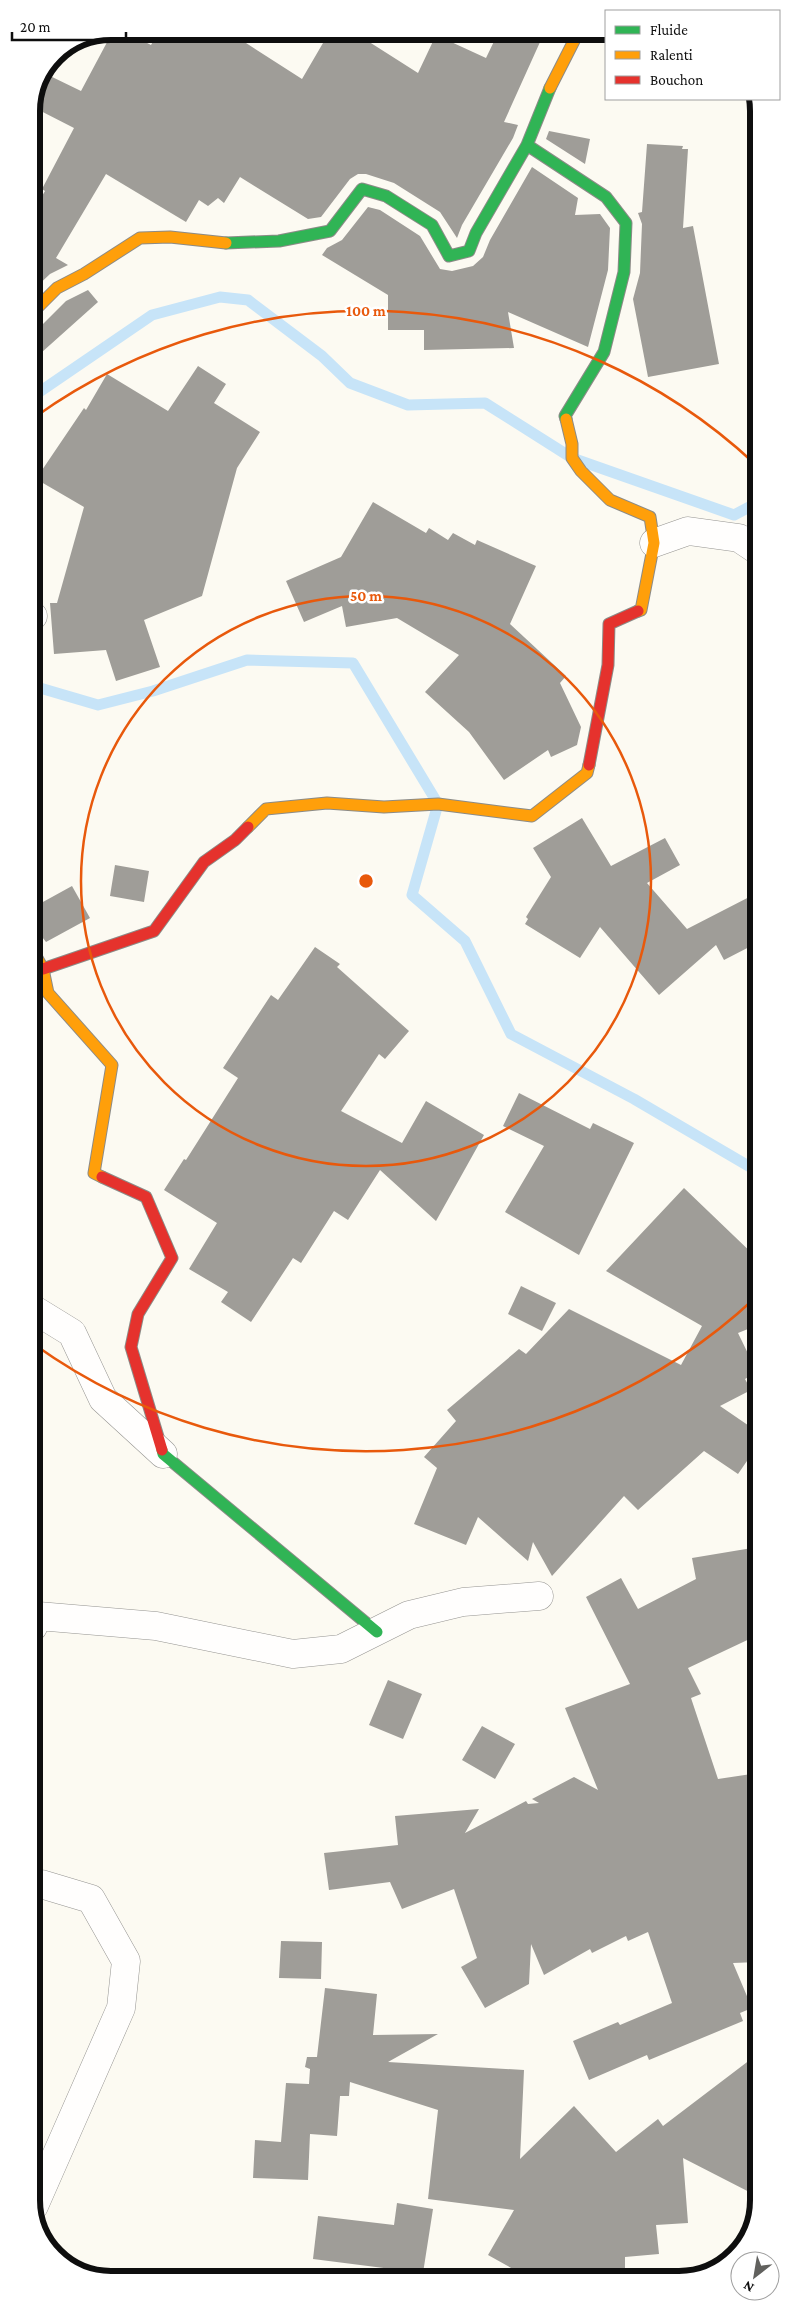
<svg xmlns="http://www.w3.org/2000/svg" width="790" height="2311" font-family="'Crimson Pro',serif">
<rect width="100%" height="100%" fill="#fcfaf2"/>
<g fill="none" stroke-linecap="round" stroke-linejoin="round">
<!-- stream -->
<path stroke="#c7e4f8" stroke-width="11" d="M32,397L152,315L220,297L248,300L322,356L350,383L408,405L485,403L572,458L734,515L757,503
M32,690L40,688L98,705L153,691L247,660L353,663L438,804L412,895L465,941L511,1034L634,1099L757,1171"/>
</g>
<!-- building -->
<path fill="#9f9d98" d="M113,31H124L151,45L159,31H254L246,43L302,79L330,31H352L418,73L436,35L486,58L499,31H545L504,122L518,125L513,138L462,225L457,238L440,212L394,183L366,174H358L350,179L321,217L308,219L240,177L224,203L218,198L208,206L199,200L186,222L106,174L56,258L68,265L50,274L32,291V213L45,191L42,189L74,128L31,106L46,74L81,91Z
M549,131L590,139L585,164L546,139Z
M647,144L683,146L682,149H688L683,228L693,226L719,364L648,377L633,299L640,273L642,224L638,213L642,212Z
M532,167L578,198L575,215L600,214L610,228L608,270L588,347L508,312L514,348L424,350V330H388V295L322,255L327,248L342,240L368,207L380,210L420,236L440,269L452,271L473,266L483,257L490,240Z
M88,290L98,302L32,361V328L43,324L66,301Z
M198,366L226,384L214,403L260,432L237,468L202,596L144,620L160,667L116,681L106,650L54,654L50,603H57L84,507L36,479L84,408L86,410L107,374L168,411Z
M373,502L426,533L429,528L448,540L453,533L475,545L477,540L536,566L510,624L566,676L560,683L581,727L577,745L551,757L548,750L504,780L469,732L425,692L459,655L397,618L346,627L342,606L304,622L286,581L341,557Z
M582,818L611,866L665,838L680,865L647,883L687,929L757,893V909L747,918L757,937V943L724,960L716,945L659,995L600,927L580,958L525,924L528,919L526,917L551,877L533,848Z
M115,865L149,871L144,902L110,896Z
M72,886L90,918L46,942L32,924V908Z
M315,947L340,964L337,967L409,1031L385,1059L379,1054L341,1111L402,1143L426,1101L484,1135L436,1221L380,1170L348,1220L334,1211L301,1263L293,1258L251,1322L221,1302L228,1292L189,1269L217,1223L164,1190L184,1159L186,1160L238,1078L223,1068L271,995L278,1000Z
M519,1093L590,1129L593,1123L634,1143L579,1255L505,1212L544,1146L503,1126Z
M684,1188L758,1259V1325L738,1333L757,1372L745,1379L751,1390L720,1406L758,1432V1445L738,1474L704,1451L638,1510L624,1496L552,1576L533,1542L528,1561L478,1517L466,1545L414,1524L437,1468L424,1457L456,1421L447,1410L519,1349L526,1354L569,1309L681,1365L702,1326L606,1271Z
M521,1286L556,1303L542,1331L508,1314Z
M758,1547V1635L688,1668L701,1694L691,1698L718,1779L758,1773V1962L733,1963L752,2008L740,2013L743,2021L649,2060L647,2055L589,2080L573,2041L618,2022L620,2025L672,2003L648,1932L628,1941L626,1936L592,1953L590,1949L544,1975L531,1944L529,1984L485,2008L461,1967L477,1958L454,1889L402,1909L390,1882L329,1890L324,1853L398,1845L395,1816L479,1809L465,1833L526,1801L528,1804L539,1803L532,1799L574,1777L598,1790L565,1708L630,1684L586,1597L621,1578L638,1609L696,1579L692,1558Z
M388,1680L422,1694L403,1739L369,1725Z
M482,1726L515,1744L495,1779L462,1760Z
M281,1941L322,1942L321,1979L279,1978Z
M325,1988L377,1994L373,2035L438,2034L388,2062L524,2070L520,2159L574,2106L616,2152L658,2119L663,2126L759,2053V2197L683,2158L688,2223L656,2225L659,2254L625,2257V2277L529,2278L488,2255L514,2210L428,2199L438,2110L350,2082L349,2096H340L337,2136L310,2134L308,2180L253,2178L255,2140L281,2142L286,2083L309,2084L310,2069L305,2067L307,2057H317Z
M397,2203L433,2209L423,2273L313,2259L318,2216L394,2225Z"/>
<g fill="none" stroke-linecap="round" stroke-linejoin="round">
<!-- street casing -->
<g stroke="#959491" stroke-width="29">
<path id="street" d="M654,543L688,531L739,538L757,550
M32,616H33
M33,1309L72,1333L103,1399L163,1454
M33,1627L38,1616L156,1626L293,1654L341,1649L409,1615L463,1602L539,1596
M34,1884H41L91,1899L126,1961L121,2008L34,2206"/>
</g>
<!-- fast casing -->
<g stroke="#8c8b87" stroke-width="13">
<path id="fast" d="M527,145L606,197L626,223L624,272L604,352L565,416L566,419
M226,243L279,241L330,231L362,189L386,196L432,225L449,256L469,251L476,233L527,145L550,88
M162,1450L163,1454L377,1632"/>
</g>
<!-- slow casing -->
<g stroke="#8c8b87" stroke-width="13">
<path id="slow" d="M550,88L579,31
M32,313L57,288L84,274L140,238L170,237L226,243
M566,419L572,444V458L581,471L610,500L650,517L654,543L641,610L638,611
M248,827L266,809L327,803L384,807L438,804L532,816L587,773L589,765
M32,949L43,969L48,993L112,1065L94,1173L102,1177"/>
</g>
<!-- jam casing -->
<g stroke="#8c8b87" stroke-width="13">
<path id="jam" d="M589,765L608,665L609,624L638,611
M43,969L154,931L204,862L235,840L248,827
M102,1177L146,1197L172,1258L138,1314L131,1347L162,1450"/>
</g>
<!-- street -->
<use href="#street" stroke="#fffefd" stroke-width="28"/>
<!-- fast -->
<use href="#fast" stroke="#30b455" stroke-width="11"/>
<!-- slow -->
<use href="#slow" stroke="#ff9f0a" stroke-width="11"/>
<!-- jam -->
<use href="#jam" stroke="#e5322d" stroke-width="11"/>
</g>
<!-- distance rings -->
<g fill="none" stroke="#e8590c" stroke-width="2.5">
<circle cx="366" cy="881" r="285"/>
<path d="M755 1298A570 570 0 0 1 35 1345M35 417A570 570 0 0 1 755 464"/>
</g>
<!-- crop -->
<path d="M0 0H790V2311H0ZM111 40H679A71 71 0 0 1 750 111V2200A71 71 0 0 1 679 2271H111A71 71 0 0 1 40 2200V111A71 71 0 0 1 111 40Z" fill="#fff" fill-rule="evenodd"/>
<path fill="none" stroke="#0e0e0e" stroke-width="6" d="M111 40H679A71 71 0 0 1 750 111V2200A71 71 0 0 1 679 2271H111A71 71 0 0 1 40 2200V111A71 71 0 0 1 111 40Z"/>
<circle cx="366" cy="881" r="8" fill="#e8590c" stroke="#fff" stroke-width="2.5"/>
<g font-size="15" text-anchor="middle" font-weight="bold" fill="#e8590c" stroke="#fff" stroke-width="5" stroke-linejoin="round" paint-order="stroke">
<text x="366" y="316">100 m</text>
<text x="366" y="601">50 m</text>
</g>
<!-- legend -->
<rect x="605" y="10" width="175" height="90" fill="#ffffff" stroke="#9f9f9f"/>
<rect x="615" y="26" width="25" height="8" fill="#30b455" stroke="#9f9f9f"/>
<text x="650" y="35" font-size="15" fill="#0e0e0e">Fluide</text>
<rect x="615" y="51" width="25" height="8" fill="#ff9f0a" stroke="#9f9f9f"/>
<text x="650" y="60" font-size="15" fill="#0e0e0e">Ralenti</text>
<rect x="615" y="76" width="25" height="8" fill="#e5322d" stroke="#9f9f9f"/>
<text x="650" y="85" font-size="15" fill="#0e0e0e">Bouchon</text>
<!-- north arrow -->
<g transform="translate(755 2276) rotate(211)"><circle r="24" fill="#ffffff" stroke="#9f9f9f"/>
<path d="M0-4L9 19L0 12L-9 19Z" fill="#61615e"/>
<text y="-8" font-size="14" font-weight="bold" text-anchor="middle" fill="#0e0e0e">N</text>
</g>
<!-- scale -->
<path d="M12 32v8h114v-8" fill="none" stroke="#0e0e0e" stroke-width="2.5"/>
<text x="20" y="32" font-size="15" fill="#0e0e0e" stroke="#ffffff" stroke-width="4" paint-order="stroke">20 m</text>
</svg>
